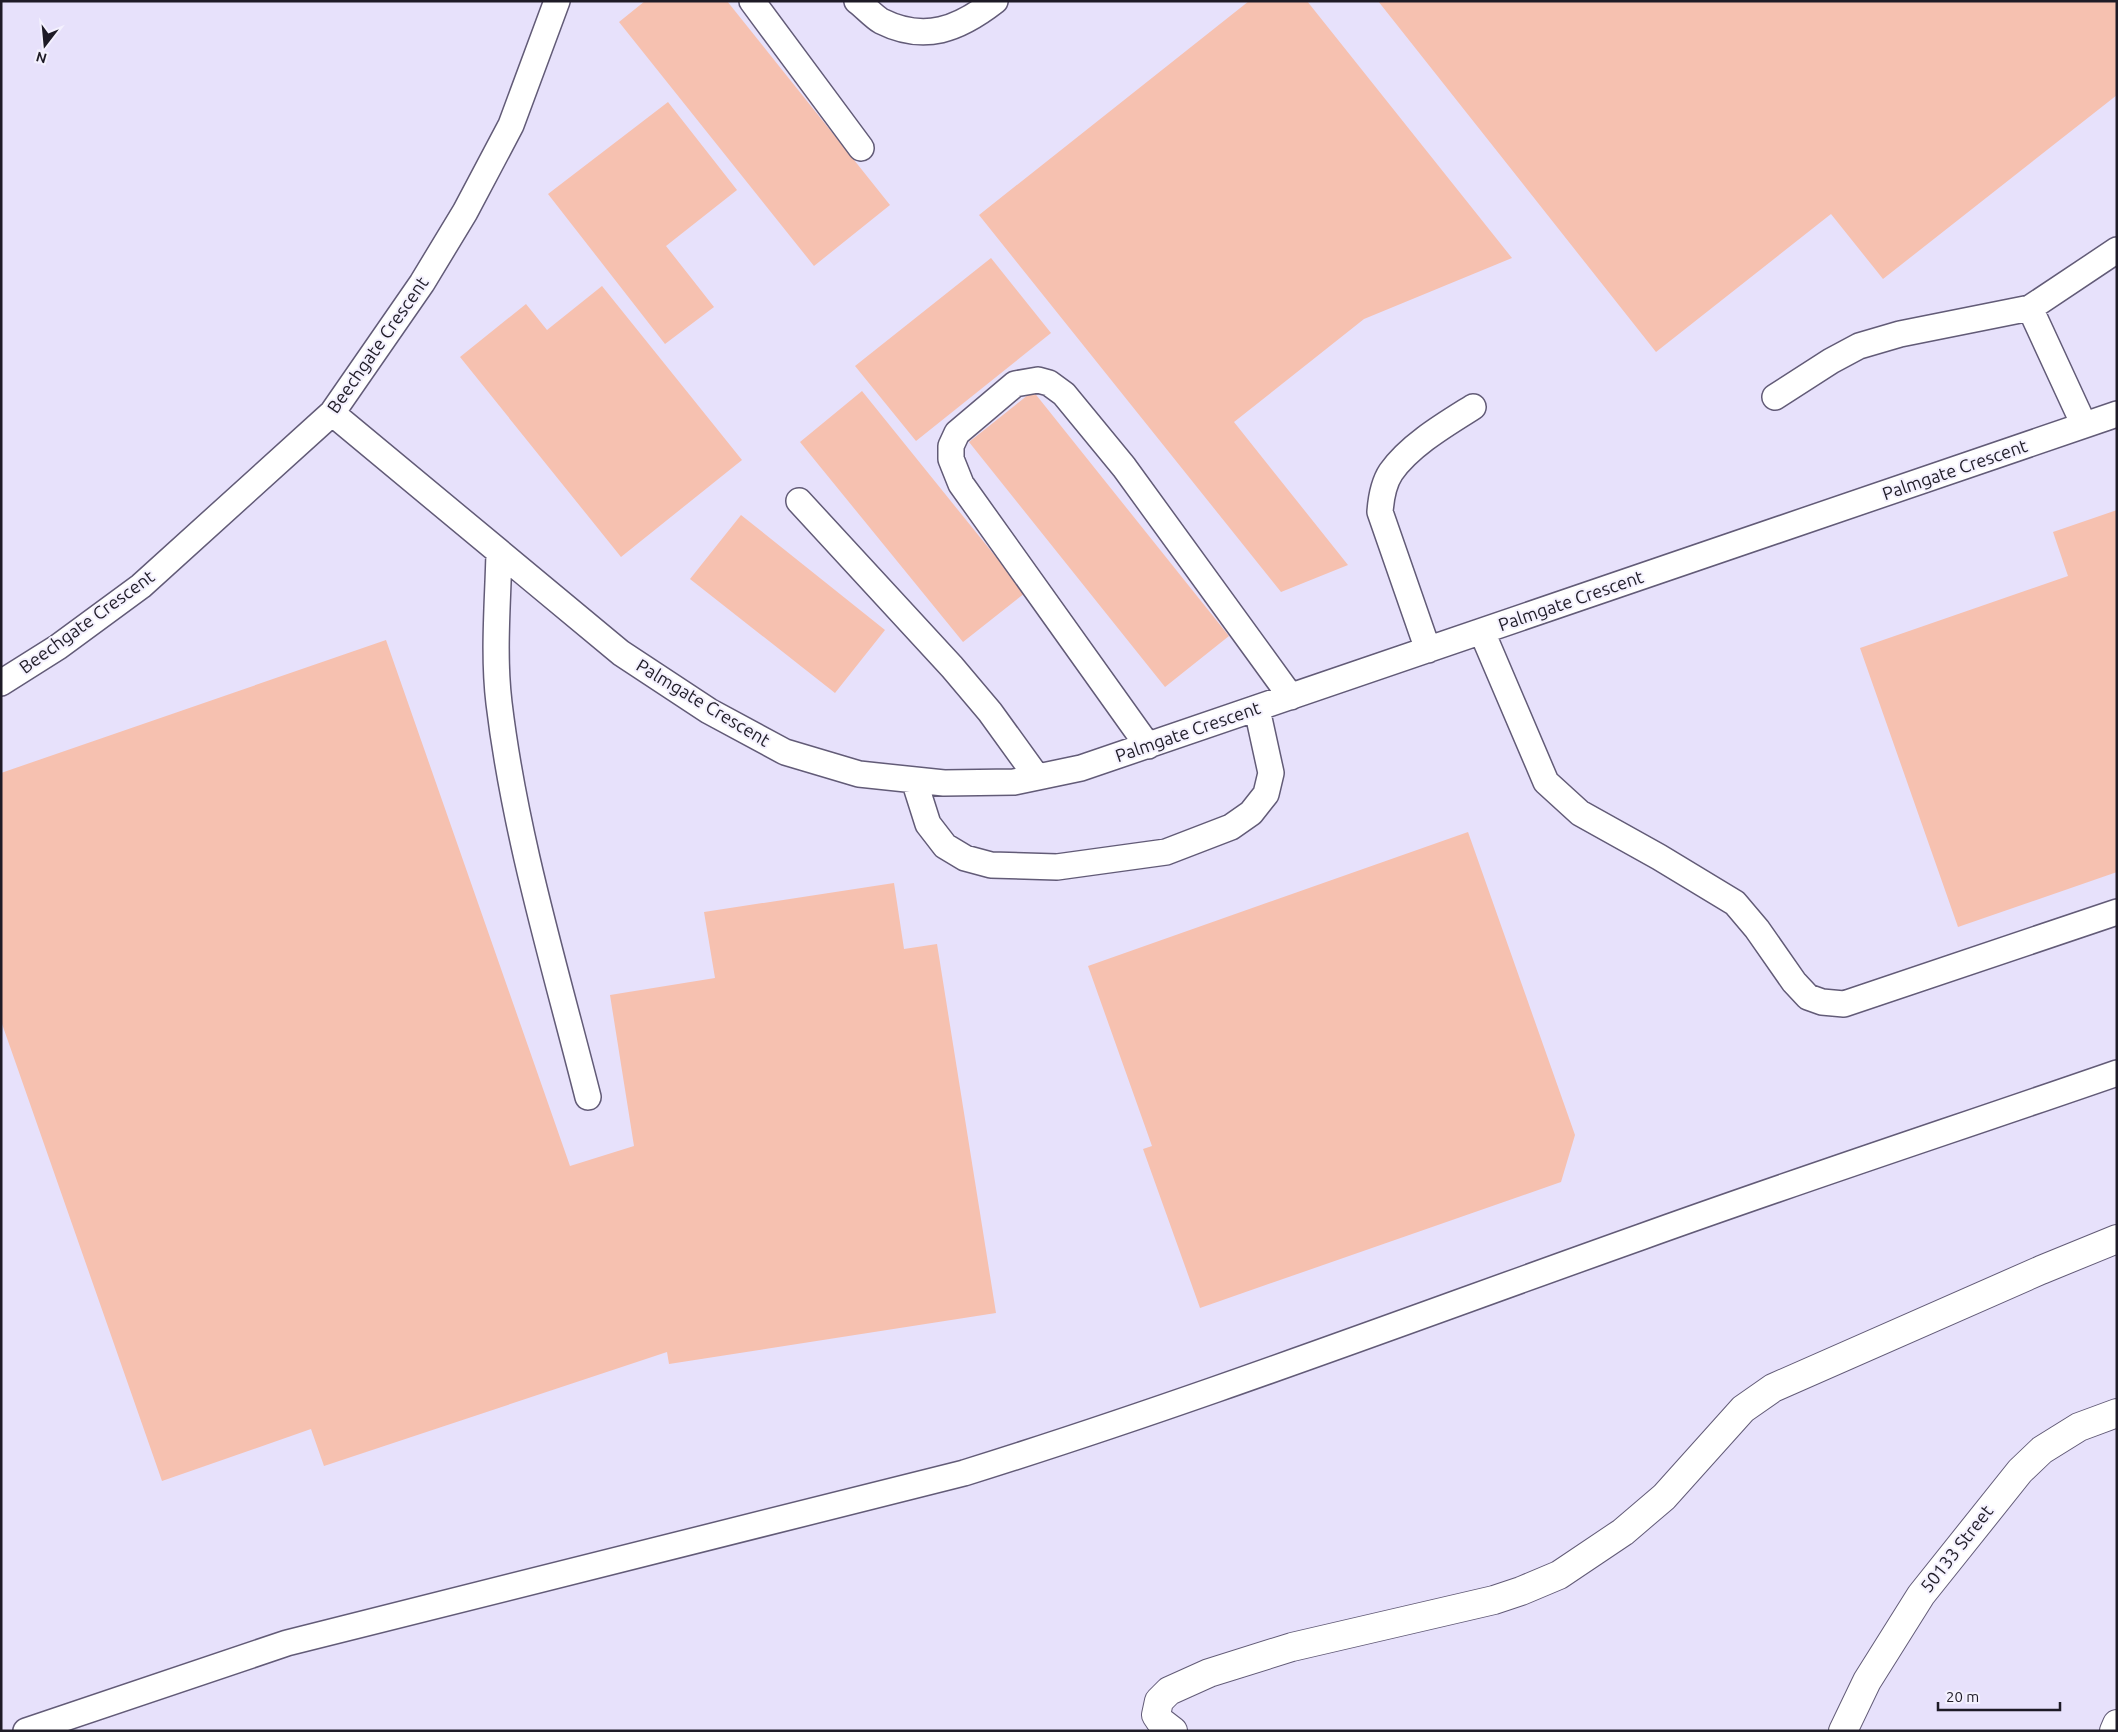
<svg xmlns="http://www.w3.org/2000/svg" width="2118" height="1732" font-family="Ubuntu,sans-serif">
<rect width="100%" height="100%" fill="#e7e1fb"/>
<!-- building -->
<path fill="#f6c1b0" d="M645,1H727L890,205L814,266L619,22Z
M1249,1H1307L1512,258L1364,319L1234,422L1348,565L1281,592L979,215Z
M1378,1H2117V95L1883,279L1831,214L1656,352Z
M668,102L737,190L666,246L714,307L665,344L548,194Z
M991,258L1051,333L916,441L855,366Z
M602,286L742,460L621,557L460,357L526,304L547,330Z
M862,391L1025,593L963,642L800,442Z
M1033,391L1229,636L1165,687L969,442Z
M2117,510V872L1958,927L1860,648L2068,576L2053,532Z
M741,515L885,630L835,693L690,579Z
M386,640L570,1166L634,1146L610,995L715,978L704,912L894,883L904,949L937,944L996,1313L669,1364L667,1352L324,1466L311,1429L162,1481L1,1021V773Z
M1468,832L1575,1135L1561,1182L1200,1308L1143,1149L1152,1146L1088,966Z"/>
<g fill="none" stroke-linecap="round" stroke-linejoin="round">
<!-- lane casing -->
<g stroke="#625b77" stroke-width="28">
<path id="lane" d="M752,1L861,148
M857,1C865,7 873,16 881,21C925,43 959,29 995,1
M2030,308L2084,425
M1775,397L1831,361L1859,346L1900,334L2030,308L2117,250
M332,413L621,653L709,711L785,752L859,774L944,783L1014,782L1081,768L2117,414
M799,501L952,667L990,712L1037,777
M499,552C498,601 493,653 499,703C515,836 555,967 588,1097
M1482,632L1546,782L1580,813L1659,857L1735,903L1757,929L1794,982L1808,997L1822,1002L1844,1004L2117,912
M1428,650L1380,512C1381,498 1383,484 1391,472C1410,445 1446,424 1473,407
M1,683L58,647L141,586L332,413L422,283L465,212L511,125L557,1
M1148,746L961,484L951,459V446L957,433L1015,384L1038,380L1049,383L1064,394L1124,467L1291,697
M914,780L928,824L945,846L965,858L991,865L1057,867L1166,852L1231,827L1251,813L1266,794L1271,773L1257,709
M26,1731L287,1643L964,1473C1192,1402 1416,1317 1641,1237C1799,1180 1958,1128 2117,1073"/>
</g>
<!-- street casing -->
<g stroke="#625b77" stroke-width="30">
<path id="street" d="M1173,1731L1160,1721L1156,1715L1159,1701L1169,1691L1209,1673L1292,1647L1494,1600L1521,1591L1559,1575L1623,1532L1664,1497L1743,1409L1773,1388L2041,1270L2117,1239
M1843,1731L1867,1681L1921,1595L2020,1471L2042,1450L2079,1427L2117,1413
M2114,1731L2117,1724"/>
</g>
<!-- lane -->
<use href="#lane" stroke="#fff" stroke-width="25"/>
<!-- street -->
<use href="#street" stroke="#fff" stroke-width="28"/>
</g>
<g text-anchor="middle" stroke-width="4" stroke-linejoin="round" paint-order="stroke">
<!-- street labels -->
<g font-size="18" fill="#1e1b26" stroke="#f4f1fe">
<text transform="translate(378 345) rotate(-55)" y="6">Beechgate Crescent</text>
<text transform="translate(1955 470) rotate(-19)" y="6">Palmgate Crescent</text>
<text transform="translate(1571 601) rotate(-19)" y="6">Palmgate Crescent</text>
<text transform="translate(87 622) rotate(-36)" y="6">Beechgate Crescent</text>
<text transform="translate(703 703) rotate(31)" y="6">Palmgate Crescent</text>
<text transform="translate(1188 732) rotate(-19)" y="6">Palmgate Crescent</text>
<text transform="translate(1957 1549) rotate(-52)" y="6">50133 Street</text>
</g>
</g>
<!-- border -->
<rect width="2118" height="1732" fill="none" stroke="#1e1b26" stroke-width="5"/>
<!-- north arrow -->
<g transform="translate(45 45) rotate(196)" stroke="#f4f1fe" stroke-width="4" paint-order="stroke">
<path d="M0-4L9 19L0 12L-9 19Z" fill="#1e1b26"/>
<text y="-8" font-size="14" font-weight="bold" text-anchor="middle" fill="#1e1b26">N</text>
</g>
<!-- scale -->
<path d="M1938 1702v8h122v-8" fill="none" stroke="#1e1b26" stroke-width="2.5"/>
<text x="1946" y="1702" font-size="15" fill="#1e1b26" stroke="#f4f1fe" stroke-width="4" paint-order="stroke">20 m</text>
</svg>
